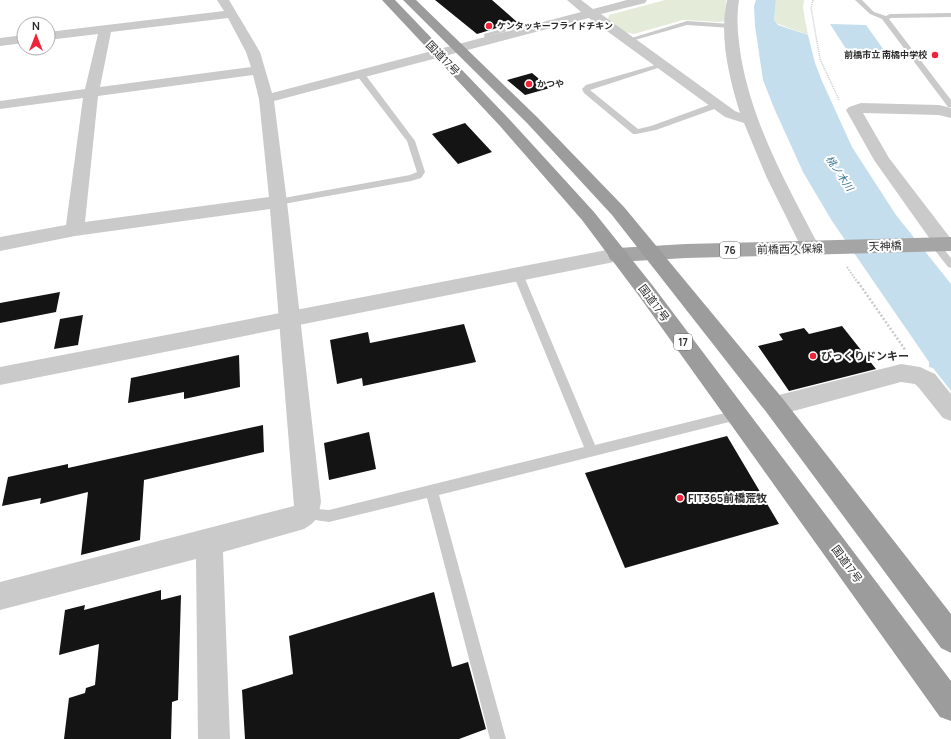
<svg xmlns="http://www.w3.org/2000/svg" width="951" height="739" font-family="Manrope,'Noto Sans JP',sans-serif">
<rect width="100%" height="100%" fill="#fff"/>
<!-- green -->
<path fill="#e4ecd9" d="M665,0H726L725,21L719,22L683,20L634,34L625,32L608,19L609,15Z
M776,0H804L803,8L808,35L778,24L774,20Z"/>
<!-- water -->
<path fill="#c4deed" d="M756,0H776L774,20L778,25L808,35L815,63L822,81L852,147L896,215L951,284V391L933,368L929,367V362L832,221L803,172L774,108L763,80L755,26L754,6Z
M830,24L866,25L886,53L848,52Z"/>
<!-- building -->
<path fill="#141414" d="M435,0H492L517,22L477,34Z
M532,73L550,88L525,95L507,80Z
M465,123L492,152L458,164L432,134Z
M60,292L56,312L0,323V303Z
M83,315L78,345L54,349L60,319Z
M464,324L476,362L363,386L362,378L337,384L330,340L368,332L370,343Z
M842,326L876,369L789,391L758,346L783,340L779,334L804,328L809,334Z
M239,355L240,387L184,399V392L128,403L131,378Z
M263,425L264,452L144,480L140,540L81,555L88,492L40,504L41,498L2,506L8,477L68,464V468Z
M369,432L376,469L329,480L324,443Z
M727,436L779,524L625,568L585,473Z
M161,590V600L181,595L178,700L172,702L171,739H64L69,698L85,693L86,688L95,685L99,644L59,655L65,610L85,605L84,610Z
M434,592L452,667L468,662L486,729L459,739H245L242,690L293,674L289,636Z"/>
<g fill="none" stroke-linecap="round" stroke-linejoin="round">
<!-- path-far2 -->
<path stroke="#cacaca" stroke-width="1.5" stroke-dasharray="1 1" stroke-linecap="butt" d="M813,0L811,8L820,59L839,100"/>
<!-- path-far1 -->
<path stroke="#cacaca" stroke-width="2" stroke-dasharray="1.5 1.5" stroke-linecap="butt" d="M847,267L858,283"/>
<!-- path -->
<path stroke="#cacaca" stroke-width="2.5" stroke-dasharray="2 2" stroke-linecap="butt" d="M858,282L906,351"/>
<!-- service -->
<path fill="#cacaca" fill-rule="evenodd" d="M855,0H862L874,12L886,16L890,14L951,13V17L891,18L889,19L951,100V107H948L882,19L870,14Z
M687,21L731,24L734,26L731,28L687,25L628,42L625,40Z
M523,23L526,25L525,26L490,36V42L485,41L484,34Z
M662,63L664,64V66L590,90L638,129L651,126L714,103H720V107L656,130L636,134H633L584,93L582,89L586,85Z
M358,73H364L415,141L425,172L421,178L411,181L278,205L275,204L274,202L278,199L410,175L417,172L407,141L358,77Z
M935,241L938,242L951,258V268L948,267L930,244Z
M518,270L523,274L595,445L737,410L741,411L743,415L741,419L737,420L439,495L506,739H490L427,498L329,522L301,518L300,514L301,510L306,508L329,510L584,447L513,274Z"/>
<!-- minor -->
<path fill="#cacaca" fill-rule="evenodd" d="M217,0H229L260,52L272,93L581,12L567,0H581L593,9L627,0H647L645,3L601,14L735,111L740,113C729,78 719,36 727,0H739C736,19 738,38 741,57C753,126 788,187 820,248L818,253L811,255L804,253L766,176L744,123L725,117L589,18L274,101L287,202L321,502C318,517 318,521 304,529L223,552L230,739H198L196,559L0,610V582L294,506L270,209L75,236L0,251V237L66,225L83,98L0,109V101L85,89L98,34L48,40V32L224,11ZM228,18L246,52L251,67L100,87L111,32ZM253,75L259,99L269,197L85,222L98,96Z
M24,35V43L0,46V38Z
M861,103L939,105L951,108V118L939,115L863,113L889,158L951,239V249L944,251L937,249L874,160L846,110L849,107Z
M901,364L920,367L935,374L951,394V421L943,418L919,388L915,384L901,382L775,416L767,413L764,406L767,399L775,396Z"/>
<!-- tertiary -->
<path fill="#cacaca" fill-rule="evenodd" d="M617,248L624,250L626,255L624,260L0,385V367Z"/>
<!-- primary -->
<path fill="#a5a5a5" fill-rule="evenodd" d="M951,237V251L686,258L617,262L610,260L608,255L610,250L617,248L686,244Z"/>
<!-- trunk -->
<path fill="#9c9c9c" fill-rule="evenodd" d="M382,0H395L510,120L594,212L653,286L951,681V721L940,717L639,296L582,220L500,126Z
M403,0H416L537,117L624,207L783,399L951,614V653L941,648L767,413L612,215L527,123Z"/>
</g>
<!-- markers -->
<g fill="#ef243a" stroke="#fff" stroke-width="1.5">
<circle cx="489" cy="26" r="4"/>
<circle cx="935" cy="55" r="4"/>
<circle cx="529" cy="84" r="4"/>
<circle cx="813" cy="356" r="4"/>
<circle cx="680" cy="498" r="4"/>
</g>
<g text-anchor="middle" stroke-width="4" stroke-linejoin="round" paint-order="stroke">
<!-- far-poi labels -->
<g font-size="9" font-weight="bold" fill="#2d2d2d" stroke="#fff" text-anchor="start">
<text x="497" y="29">ケンタッキーフライドチキン</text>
<text x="927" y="58" text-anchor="end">前橋市立 南橘中学校</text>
<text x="537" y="87">かつや</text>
</g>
<!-- far-water labels -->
<g font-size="10" font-style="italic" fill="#377393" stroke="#fff">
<text transform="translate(840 173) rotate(56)" y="4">桃ノ木川</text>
</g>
<!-- shield labels -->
<g fill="#fff" stroke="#6c6c6c" stroke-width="1">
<rect x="720" y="242" width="20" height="16" rx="3"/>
<rect x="674" y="334" width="18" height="16" rx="3"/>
</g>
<g font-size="10" font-weight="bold" fill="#2d2d2d">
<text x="730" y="254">76</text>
<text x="683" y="346">17</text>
</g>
<!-- street labels -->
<g font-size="11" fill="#2d2d2d" stroke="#fff">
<text transform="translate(443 58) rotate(46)" y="4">国道17号</text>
<text transform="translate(885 246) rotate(-2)" y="4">天神橋</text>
<text transform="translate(790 249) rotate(-1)" y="4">前橋西久保線</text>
<text transform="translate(654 303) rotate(53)" y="4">国道17号</text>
<text transform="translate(847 564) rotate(54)" y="4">国道17号</text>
</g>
<!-- poi labels -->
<g font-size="11" font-weight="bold" fill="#2d2d2d" stroke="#fff" text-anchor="start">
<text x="821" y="360">びっくりドンキー</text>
<text x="688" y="502">FIT365前橋荒牧</text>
</g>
</g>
<!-- north arrow -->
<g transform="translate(36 36)"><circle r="19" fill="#ffffff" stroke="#ababab"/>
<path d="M0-3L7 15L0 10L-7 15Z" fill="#ef243a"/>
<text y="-6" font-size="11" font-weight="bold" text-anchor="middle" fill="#2d2d2d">N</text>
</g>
</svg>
